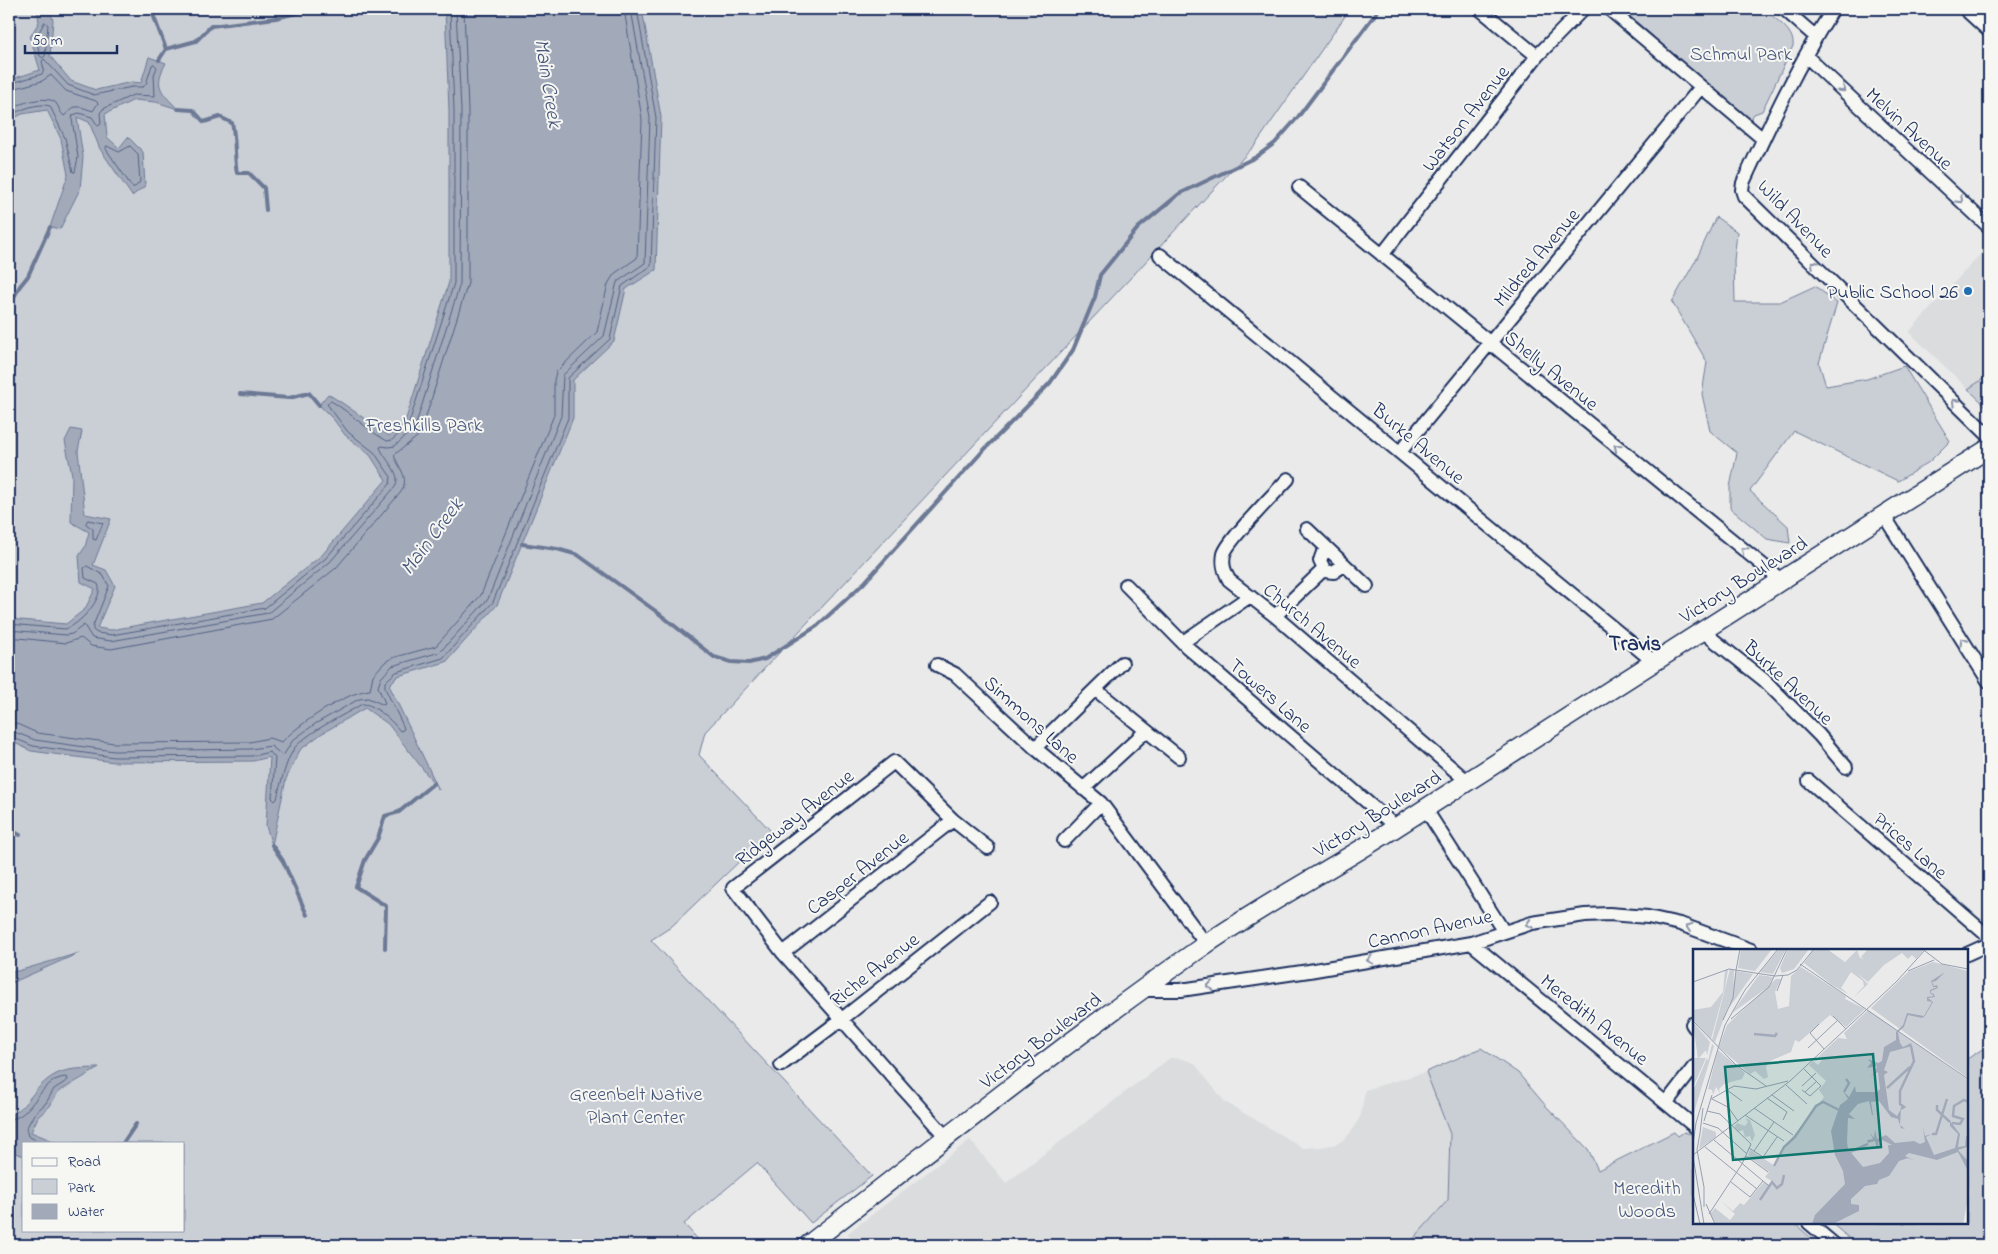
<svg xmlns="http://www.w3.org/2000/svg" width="1998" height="1254" font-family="'Indie Flower',sans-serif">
<rect width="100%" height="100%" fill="#e9eae9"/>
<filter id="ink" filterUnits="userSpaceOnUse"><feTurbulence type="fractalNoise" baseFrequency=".02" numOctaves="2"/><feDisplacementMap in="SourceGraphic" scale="10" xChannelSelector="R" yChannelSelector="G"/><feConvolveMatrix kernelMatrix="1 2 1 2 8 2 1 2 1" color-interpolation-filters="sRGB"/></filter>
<g filter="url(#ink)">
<!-- built -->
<path fill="#dadcde" d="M1986,248L1989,251V409L1909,332Z
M1170,1058L1183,1059L1194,1063L1225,1102L1303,1148L1321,1147L1337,1144L1346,1138L1354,1128L1361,1115L1365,1090L1426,1072L1450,1134L1448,1200L1408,1245H855L848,1233L970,1140L1006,1183Z"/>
<!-- green -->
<path fill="#caced5" stroke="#727e9a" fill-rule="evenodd" d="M9,9H1350L1256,144L705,732L699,755L771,831L671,927L651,940L872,1176L811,1223L757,1163L684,1224L703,1245H9ZM24,1143H184V1230H24Z
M1622,9H1763C1774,18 1795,30 1793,46L1762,111L1754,114L1749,121Z
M1716,217L1737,232L1734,261L1735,302H1780L1815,286L1837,303L1819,363L1826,386L1867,379L1904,366L1950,441L1929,462L1898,481L1794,431L1750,491L1788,526L1790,543L1767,539L1730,508V487L1737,453L1710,431L1702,394L1707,362L1672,302L1697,258Z
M1989,375V409L1968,389Z
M1989,1045V1245H1857L1831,1223H1967V1059Z
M1481,1048L1518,1073L1546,1106L1588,1149L1598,1170L1674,1132L1678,1136L1684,1132L1694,1135V1223H1794L1819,1245H1408L1448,1200L1450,1134L1426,1072Z"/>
<!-- water -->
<path fill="#a2aaba" stroke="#6c7995" d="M37,9H49L53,20L50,56L71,81L96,90L132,82L141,83L149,57L166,63C153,86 161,92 178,109L156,102L134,100L105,114L107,137L119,148L128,137L143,152L145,186L132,196L100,149L89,122L77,117L83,157L80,189L60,229L50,227L68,175L61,139L47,110L22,114L9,121V80L40,70L30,37L39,22Z
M445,9H642L661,117L656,270L626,289L614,341L573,380V418L497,605L446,662L398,676L389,685L439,790L388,724L365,708L321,734L300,750L286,779L272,845L266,826L270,757L253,761L114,762L31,751L9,740V619L66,624L85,609L95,589L81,582L79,556L85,547L89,532L71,522L72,475L65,441L71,429L82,431L78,451L85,514L111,519L93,565L106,570L115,586L97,628L111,630L262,603L322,555L386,480L370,455L345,435L334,420L319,405L328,394C350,407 368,422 389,436L405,422L449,282V110Z
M79,953L9,984V971H18Z
M99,1068L58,1092L50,1106L38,1117L31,1132L58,1143H24V1156L9,1151V1113L11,1115C21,1110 26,1102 33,1094C55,1068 67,1069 99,1068Z"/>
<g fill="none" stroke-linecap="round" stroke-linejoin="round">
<!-- shore -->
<path stroke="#516083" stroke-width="1" d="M45,22L48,25L45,56L43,58L40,56L36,38Z
M9,84L42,74L44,70L42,61L44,59L68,85L94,95L132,87H143L146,84L152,65L154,64L157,67L154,75L155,96L133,95L103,109L100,113L101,124L98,126L92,117L79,113L73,115L72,119L78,157L75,172H73L65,138L50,106C38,102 20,110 9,116
M9,90L42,81L51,75L66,91L96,101L98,103L93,111L81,107H74L64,116C60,113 59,107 56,103C47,94 18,104 9,109
M107,146L119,152L130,146L138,154L140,182L135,187H132L106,149Z
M88,520L103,523L96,540L93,539V529L86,524Z
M9,624L65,629C78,626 105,598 98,584L85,578L84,568L87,566L103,575L109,586L93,626V630L97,633L112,635L265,608L326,558L390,484L391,477L374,452L348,432L327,404L331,401C351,413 367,430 387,441L392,440L408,426L454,283V110L450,9
M9,630L66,635L72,634L84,625L92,638L111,641L268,613L330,562L395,487C403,473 384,460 380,447L382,446L388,447L395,446L415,427L460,284L461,110L456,9
M9,637L66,643L81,638L91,646L111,649L272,619L336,568L401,492C410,477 399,469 394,455L417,437L422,429L468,283V110L464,9
M9,723L17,724L37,733L115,743L250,742L269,738L282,742C297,725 348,691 370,690L373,675L385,662L392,658L436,646L481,595L554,415V380L556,372L597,332L608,284L614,274L637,258L642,119L624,9
M9,730L35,740L114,751L251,749L271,746L283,756L293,740L315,724L359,699L368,698L384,705L385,703L378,687L381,678L392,666L440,652L488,599L561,416L563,375L604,336L617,282L645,263L650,118L631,9
M9,736L33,746L114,757L252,756L270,752L275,758L272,798L275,801L277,799C280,786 287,755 297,745C315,728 341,717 362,704C374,703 393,722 400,731L403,730L404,728L385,688V682L396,672L443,658L493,602L568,418V378L610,339L622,286L651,266L656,118L637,9
M9,1119C32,1120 40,1077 67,1077L68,1080L54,1089L46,1103L34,1114L26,1129L28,1136L42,1143"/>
<!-- stream -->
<path stroke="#6c7995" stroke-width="4" d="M151,9L166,49L159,60
M166,49L196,41L211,26L276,18L313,9
M178,109L193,110L204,122L220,117L232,123C236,140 234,157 237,173H249L264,188L266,210
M9,306L20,286L28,276L50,227
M240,394L289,398L309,393L319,405
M522,544L557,549L578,555L657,612L714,657L731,662L749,663L765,659L817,626L864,583L981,453L1050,383L1073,350L1095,297L1100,275L1138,228L1179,194L1256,157L1275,143L1298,117L1379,9
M9,829L20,835
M272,845L283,861L307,915
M385,948L386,906L356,887L365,860L378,838L385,816L399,812L434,783
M123,1143L136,1124"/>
<!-- street casing -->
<g stroke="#1b2f5e" stroke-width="16">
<path id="street" d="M1480,9L1537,56
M1609,9L1763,139
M1784,9L1816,37
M1833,9C1798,64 1770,124 1743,183L1742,190L1744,196L1989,436
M1965,9L1989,31
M1806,56L1989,227
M1299,187L1781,580
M1160,255L1653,661
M1382,255L1537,56L1583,9
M1400,452L1701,87
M1288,479C1275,493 1228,540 1224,554C1222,564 1224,571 1229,580L1275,616L1467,781
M1883,514L1989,682
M1307,529L1367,586
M1328,549L1322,555L1320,561L1325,571L1334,572L1344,564
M1126,585L1187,647L1396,827
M1275,616L1323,570
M1701,630L1764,680L1819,735L1846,767
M1183,642L1250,596
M937,665L955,674L1035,748L1101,803L1206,944
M1096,690L1179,757
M1035,748L1122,663
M1809,781L1989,937
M1083,789L1146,731
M1425,808L1504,932
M1064,841L1101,803
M1471,943L1694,1126
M783,953L953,820
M1967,954L1989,944
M1142,990H1181L1309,971L1471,943L1532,923L1585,915L1609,914L1648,917L1680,924L1751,950
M1692,1024L1694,1027
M781,1065L842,1019L990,902
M1667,1102L1694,1067
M946,1137L783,953L733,888L894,762L953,820L988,848
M1809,1223L1835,1245"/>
</g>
<!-- secondary casing -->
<g stroke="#1b2f5e" stroke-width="21">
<path id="secondary" d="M808,1245C938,1144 1067,1041 1202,947C1265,903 1334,868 1398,826C1594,699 1792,574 1989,448"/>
</g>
<!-- street -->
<use href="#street" stroke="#f6f6f2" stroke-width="12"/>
<!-- secondary -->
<use href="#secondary" stroke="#f6f6f2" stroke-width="18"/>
</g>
<!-- one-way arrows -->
<defs><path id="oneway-chevron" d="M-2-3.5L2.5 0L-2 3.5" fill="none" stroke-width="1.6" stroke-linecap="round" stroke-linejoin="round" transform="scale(1.25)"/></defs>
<g stroke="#8892a8">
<use href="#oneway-chevron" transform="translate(1842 89) rotate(43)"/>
<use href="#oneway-chevron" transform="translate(1960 200) rotate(43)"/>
<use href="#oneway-chevron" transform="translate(1814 264) rotate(-136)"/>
<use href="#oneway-chevron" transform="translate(1955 402) rotate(-135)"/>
<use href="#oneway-chevron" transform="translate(1617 447) rotate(-141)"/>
<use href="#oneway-chevron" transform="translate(1744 550) rotate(-141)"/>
<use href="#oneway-chevron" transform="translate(1963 641) rotate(-122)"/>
<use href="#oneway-chevron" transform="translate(1529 924) rotate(164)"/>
<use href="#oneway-chevron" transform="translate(1689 927) rotate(-161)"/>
<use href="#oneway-chevron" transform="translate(1370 960) rotate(170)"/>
<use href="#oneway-chevron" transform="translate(1210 986) rotate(172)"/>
</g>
</g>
<!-- markers -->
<circle fill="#1f6fb2" stroke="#f6f6f2" stroke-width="2" cx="1968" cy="291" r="5"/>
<g text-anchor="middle" stroke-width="4" stroke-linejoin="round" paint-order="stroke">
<!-- park labels -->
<g font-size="20" fill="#47577c" stroke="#f6f6f2">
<text x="1741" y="60">Schmul Park</text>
<text x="424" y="431">Freshkills Park</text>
<text x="636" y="1100">Greenbelt Native<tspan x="636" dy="23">Plant Center</tspan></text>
<text x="1647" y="1194">Meredith<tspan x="1647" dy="23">Woods</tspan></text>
</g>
<!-- street labels -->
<g font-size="20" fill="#1b2f5e" stroke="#f6f6f2">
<text transform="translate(1465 118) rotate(-52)" y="7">Watson Avenue</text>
<text transform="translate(1910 128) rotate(43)" y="7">Melvin Avenue</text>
<text transform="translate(1796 218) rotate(46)" y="7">Wild Avenue</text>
<text transform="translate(1536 257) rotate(-50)" y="7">Mildred Avenue</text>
<text transform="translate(1552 370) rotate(39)" y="7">Shelly Avenue</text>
<text transform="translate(1419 443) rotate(40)" y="7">Burke Avenue</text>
<text transform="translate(1743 579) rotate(-32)" y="7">Victory Boulevard</text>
<text transform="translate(1313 625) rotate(40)" y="7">Church Avenue</text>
<text transform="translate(1789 682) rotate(43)" y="7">Burke Avenue</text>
<text transform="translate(1271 695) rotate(41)" y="7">Towers Lane</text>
<text transform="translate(1032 719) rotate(42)" y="7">Simmons Lane</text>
<text transform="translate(1377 813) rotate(-32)" y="7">Victory Boulevard</text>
<text transform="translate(794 817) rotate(-38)" y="7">Ridgeway Avenue</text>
<text transform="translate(1911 845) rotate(41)" y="7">Prices Lane</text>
<text transform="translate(857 872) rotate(-38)" y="7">Casper Avenue</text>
<text transform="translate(1430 928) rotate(-12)" y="7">Cannon Avenue</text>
<text transform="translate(874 969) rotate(-38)" y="7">Riche Avenue</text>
<text transform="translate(1595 1019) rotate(39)" y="7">Meredith Avenue</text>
<text transform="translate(1040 1040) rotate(-37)" y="7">Victory Boulevard</text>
</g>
<!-- poi labels -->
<g font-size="20" fill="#1b2f5e" stroke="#f6f6f2" text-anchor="end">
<text x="1958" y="298">Public School 26</text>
</g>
<!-- water labels -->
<g font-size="21" font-style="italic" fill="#44547a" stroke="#f6f6f2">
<text transform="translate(549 83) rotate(81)" y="7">Main Creek</text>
<text transform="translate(431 536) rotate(-53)" y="7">Main Creek</text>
</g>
<!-- neighbourhood labels -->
<g font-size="21" font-weight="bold" fill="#1b2f5e" stroke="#f6f6f2">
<text x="1635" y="650">Travis</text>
</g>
</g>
<!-- overview -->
<g transform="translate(1693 949)">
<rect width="275" height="275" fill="#e9eae9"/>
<path d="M48,0H79L62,22L45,19ZM86,0H93L80,25L67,23ZM95,0H116L101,20L89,24L87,19ZM121,0H134L152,13L164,1L167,9L171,10L168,8L175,0H232L223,10L219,6L215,10L209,4L191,16L175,33L164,24L175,35L161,48L171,37L170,32L158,23L148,39L155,45L139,36L111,14ZM240,13L275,22V129L178,59L215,23ZM108,18L153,47L152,50L172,60L153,78L137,66L106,93L102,91L98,103L77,112L73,118L75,128L71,130L62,122L57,125L26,98L34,76L83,30H88L82,43L85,60L96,57L98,27ZM37,20L41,21L40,45L22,93L19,91ZM32,21H35L32,38L18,90L0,71V61L18,58L30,43ZM43,22L60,25L36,59ZM66,26L80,28L75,38L39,64ZM175,61L275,131V249L270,275H23L17,265L22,259L37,271L42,265L27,251L40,262L47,254L51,256L71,233L77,236L79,232L72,228L76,223L55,207L57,201L82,217L94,195L131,148L126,141L133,132L116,116L120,112L125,116L129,111L125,108L145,89L154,90L151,84ZM0,73L17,93L14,106L13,101L5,110ZM19,95L21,97L0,167V142L14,109L15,112ZM25,101L52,124L49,130L31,135L26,140L27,144L23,138L20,146L19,141L15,140ZM0,109H13L0,138ZM52,169L57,171L62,186L59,193L57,187L52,188L50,181L45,183L41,178L44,174L52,177L55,173ZM10,178L23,183V188L6,200Z" fill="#caced5"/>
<path d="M252,23L243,32L239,33L241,37L244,36L245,39L238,42V44L241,45L242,48L235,49L240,53L232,67L229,69L215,66L211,78L205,83L207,94L210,98L218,94L219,97L197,103L191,121L195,123L191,126L196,161L204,167L208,160L207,176L212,180L208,179L205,170L198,168L186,152L178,153L180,166H179L176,152L165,155L156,165L162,170L155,169L154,193L155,200L170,218L187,214L196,204L195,196H199L189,191L185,193L186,199H184L182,192L175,194L174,191L180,190L177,184L181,189L182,181L184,190L193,186L202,194L221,192L227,195L232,193L230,178L232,187L239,185L233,188L241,206L262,199L265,185L257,177V172L267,185L265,198L272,197L273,187H275L274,198L265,201L275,212V222L265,203L244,211L216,204L212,207L223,212L215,209L206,212L196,227L186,231L184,235L172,237L158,250V255L166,256V262L140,275H119L122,266L152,235L150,222L142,206L138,182L147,156L155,150L150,142L156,148L162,137L163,143H184L187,140L185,123L176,128L182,124L184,117L174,119L178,114L175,110L185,114L189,112L191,98L203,91V83L210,76L214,64L231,67L239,53L234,52V48L241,47L237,44V41L244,38H240L238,32Z" fill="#a2aaba"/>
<path fill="none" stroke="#a2aaba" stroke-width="2.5" d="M61,85L82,87L84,84M194,139L217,118M151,143L156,134L153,130M244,156V161L257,173M208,160L211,158L207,155V142L221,112L218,97M259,174L267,175L270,170L260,167L261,157L271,151L275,153M239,185H243L254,150M157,203L175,195M81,217L91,198L102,188L123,157L130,153L146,161M67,251L79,233L84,239L89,235L91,226"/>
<path fill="none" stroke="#979fb1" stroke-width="1" d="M232,2L249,15L275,20M107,15L275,130M43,21L47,0M215,22L241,11M0,33L36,20L82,27L95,26L104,21L121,0M84,42L90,26M140,67L153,80M38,70L76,38L94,0M30,71L40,49L43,21M0,72L43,116L73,137M126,75L117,84L131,100M115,99L145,71M93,136L114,155M109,137L123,124M34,141L49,152M109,141L117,147L128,137L111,120M112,143L124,132M79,146L101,162M74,149L94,163L90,171M18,150L41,137L63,140L95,132M19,150L35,158L45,172M61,159L100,186M14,162L27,165L58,195L49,215L16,265M52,166L91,192M11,172L19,146M10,174L25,179L54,205M7,184L4,201L11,238M7,184L10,159M21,191L76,237M0,195L3,174L32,76L52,41L85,0M12,198L64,240M56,199L70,208L84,188M61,202L81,173M0,206L97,132L203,33L233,0M0,207L11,275M53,207L75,223M38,233L57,248L70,232M11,238V258M0,245L7,275M13,255L22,275"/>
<path fill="#0f766e" fill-opacity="0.15" stroke="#0f766e" stroke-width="2.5" d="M180,105L188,198L40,211L32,118Z"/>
<rect width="275" height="275" fill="none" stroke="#1b2f5e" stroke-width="2.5"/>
</g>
<!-- margin -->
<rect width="1998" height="1254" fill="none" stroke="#f6f6f2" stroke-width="30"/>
<rect x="15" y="15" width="1968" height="1224" fill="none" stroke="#1b2f5e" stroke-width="2" filter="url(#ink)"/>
<!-- legend -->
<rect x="22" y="1142" width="162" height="90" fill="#f6f6f2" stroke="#9ea6b7"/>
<rect x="32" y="1158" width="25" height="8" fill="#f6f6f2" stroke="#9ea6b7"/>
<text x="68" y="1166" font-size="15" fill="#1b2f5e">Road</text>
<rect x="32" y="1179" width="25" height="15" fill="#caced5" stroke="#9ea6b7"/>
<text x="68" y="1192" font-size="15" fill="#1b2f5e">Park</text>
<rect x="32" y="1204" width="25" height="15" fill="#a2aaba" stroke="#9ea6b7"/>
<text x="68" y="1216" font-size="15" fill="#1b2f5e">Water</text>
<!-- scale -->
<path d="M25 45v8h92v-8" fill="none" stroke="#1b2f5e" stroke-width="2.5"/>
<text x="32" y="45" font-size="15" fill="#1b2f5e" stroke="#f6f6f2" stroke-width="4" paint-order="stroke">50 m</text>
</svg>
